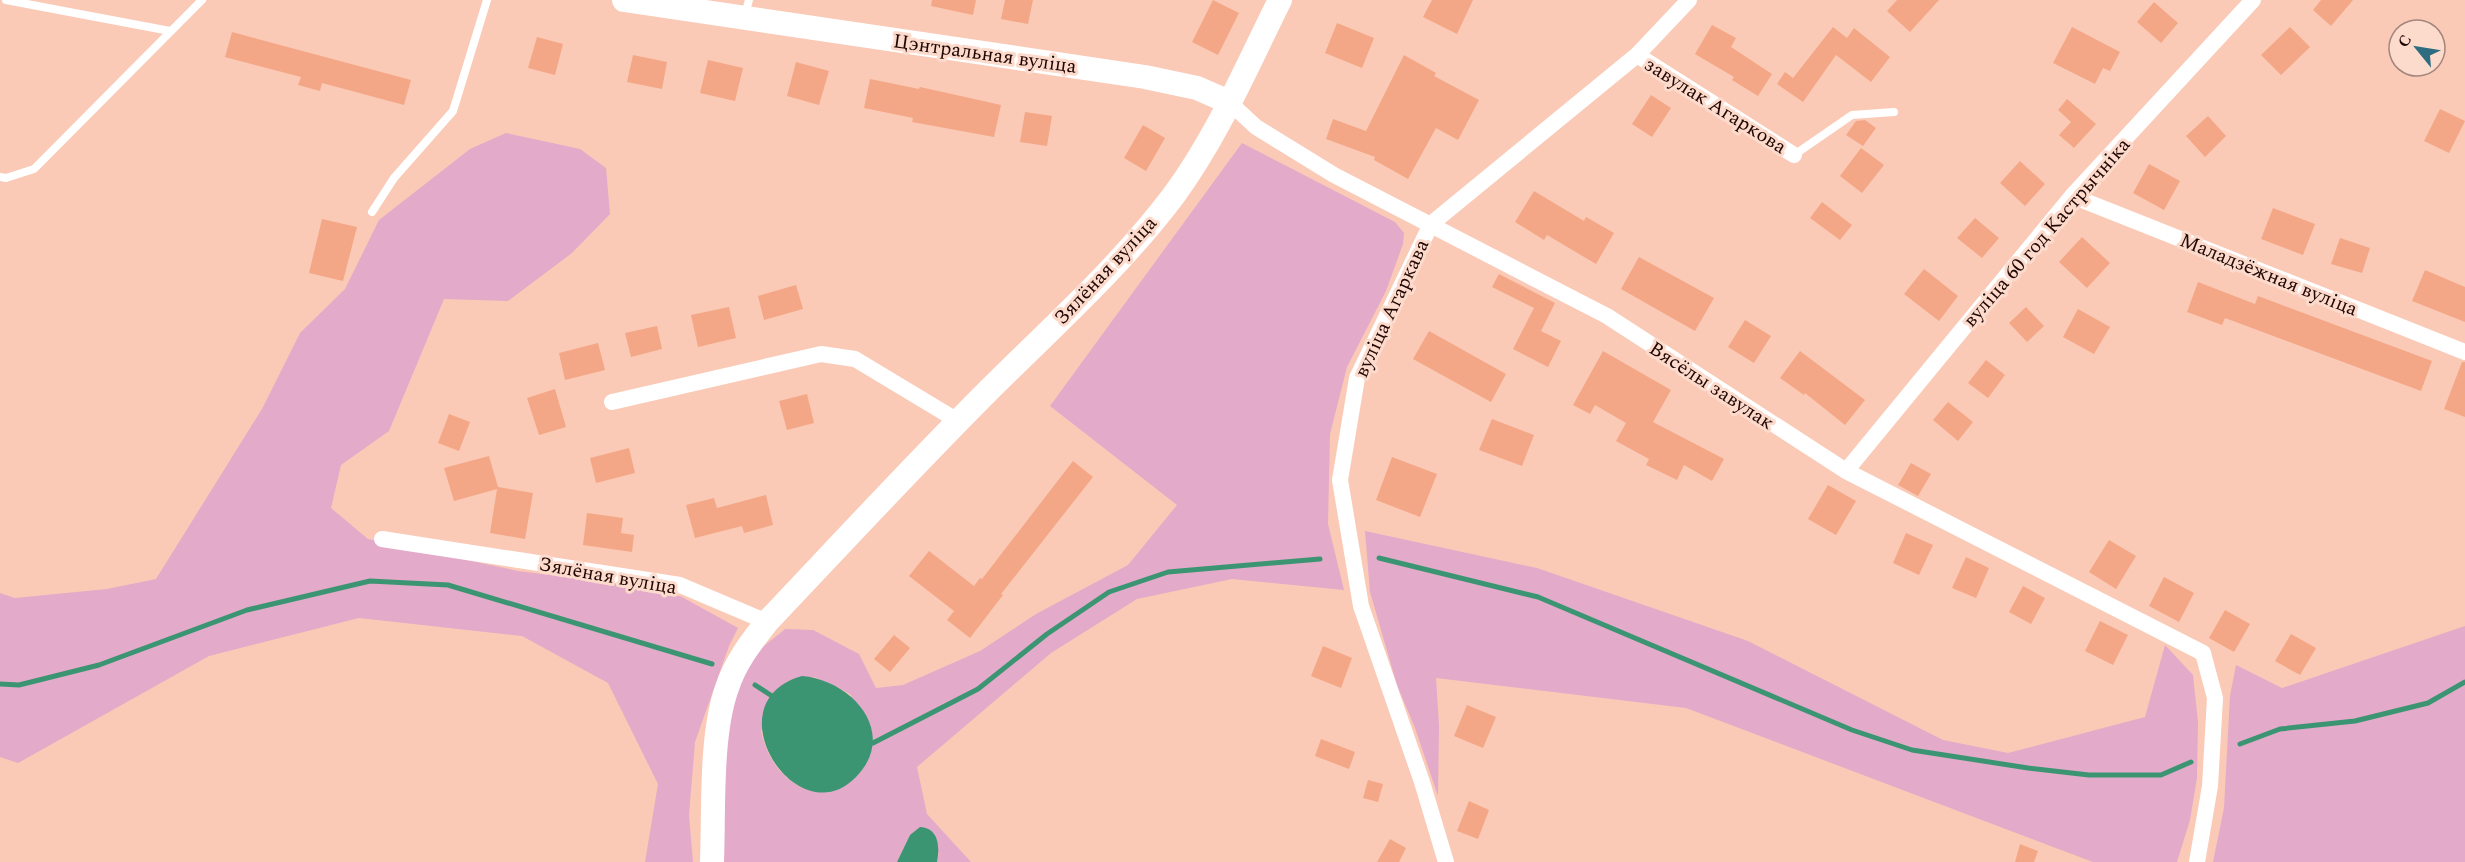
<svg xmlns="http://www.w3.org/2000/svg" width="2465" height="862" font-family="Spectral,serif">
<rect width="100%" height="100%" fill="#facab6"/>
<!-- green -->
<path fill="#e3aaca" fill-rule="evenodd" d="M506,133L580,149L606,168L610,214L572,253L508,301L444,299L389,431L341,465L331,508L368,539L518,571L654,588L682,597L738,628L729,646L695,742L689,815L693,862H645L658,784L608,683L522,636L359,618L209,656L18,763L0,757V593L15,598L107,589L156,579L262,409L300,333L345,289L379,220L470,149Z
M1242,143L1395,222L1404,233L1403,244L1386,291L1347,367L1330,434L1328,524L1344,590L1232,579L1137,599L1051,653L917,767L927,814L971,862H937L939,853L910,835L897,862H721C723,805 719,707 751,660C759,648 775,638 785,629L813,630L859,654L876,688L903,685L980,651L1036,614L1128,565L1177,505L1050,406ZM814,677L839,688L851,695L864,767C824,816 772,784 761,731Z
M1365,531L1537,568L1748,641L1943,740L2008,753L2145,717L2165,645L2193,675L2198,722L2197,778L2190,820L2177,862H2093L1686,708L1436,678L1439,726L1438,796L1415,728L1397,685L1370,592Z
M2465,626V862H2213L2224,808L2230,696L2236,665L2282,688Z"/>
<!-- water -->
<path fill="#3c9572" d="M802,676C852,680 899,733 856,777C797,838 710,702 802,676Z
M920,827C939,828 940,847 937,862H897L910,835Z"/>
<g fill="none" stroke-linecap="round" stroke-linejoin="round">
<!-- stream -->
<path stroke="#3c9572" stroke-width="5" d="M1379,558L1538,597L1852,730L1912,750L2028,768L2089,775H2161L2191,762
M0,684L19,685L99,665L247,610L370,581L448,585L712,664
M755,685L772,696
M873,743L978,689L1047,634L1109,592L1168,572L1320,559
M2240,744L2280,729L2355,721L2428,703L2465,682"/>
</g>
<!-- building -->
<path fill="#f4a786" d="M932,0H976L973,15L931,6Z
M1005,0H1033L1028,24L1001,19Z
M1213,0L1239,13L1218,55L1192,42Z
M1432,0H1473L1457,34L1423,17Z
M1897,0H1939L1910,32L1887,11Z
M2321,0H2353L2331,26L2313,10Z
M2154,2L2178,23L2161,43L2137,22Z
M1337,23L1374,38L1362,68L1325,53Z
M1712,25L1736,38L1731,47L1772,74L1758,96L1732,80L1734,77L1695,54Z
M1833,27L1847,38L1854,28L1890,57L1871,82L1836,55L1803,102L1777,84L1785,72L1793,78Z
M2072,27L2120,52L2110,71L2103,68L2095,84L2053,63Z
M2290,27L2310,47L2281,75L2261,55Z
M232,32L411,80L404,105L322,83L320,91L298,85L301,77L225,57Z
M537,37L563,44L555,75L528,68Z
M633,55L667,62L662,89L627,82Z
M1404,55L1436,73L1434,76L1479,100L1458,140L1436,128L1408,179L1374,160L1375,157L1326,139L1333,119L1366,131Z
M708,60L743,68L735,101L700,93Z
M796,62L829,71L819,105L787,96Z
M870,79L919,89L920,87L1001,105L994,137L912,122L913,118L864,108Z
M1651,95L1671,108L1652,137L1632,124Z
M2067,99L2096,124L2074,148L2059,135L2071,122L2058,110Z
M2440,109L2465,121L2449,153L2424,141Z
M1025,112L1052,116L1047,146L1020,142Z
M2208,116L2226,136L2205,157L2186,136Z
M1865,120L1876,128L1863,146L1846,135L1856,121Z
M1143,125L1165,138L1146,171L1124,158Z
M1861,148L1884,165L1862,193L1840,176Z
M2020,161L2045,184L2025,206L2000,183Z
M2149,164L2180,181L2164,210L2133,193Z
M1534,191L1584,221L1586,217L1614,233L1596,264L1547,235L1544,240L1515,222Z
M1822,202L1852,225L1840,240L1810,218Z
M2273,208L2315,224L2303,255L2261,239Z
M1975,218L1999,238L1982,258L1957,238Z
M322,219L357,227L343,281L309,273Z
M2082,237L2110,263L2087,288L2059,262Z
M2340,238L2370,248L2362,273L2331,264Z
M1639,257L1714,298L1695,331L1621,289Z
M1924,269L1958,296L1939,321L1904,294Z
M2425,270L2465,287V322L2412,301Z
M1499,274L1555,303L1541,331L1561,341L1548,367L1513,349L1534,308L1492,287Z
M2198,282L2255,304L2258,296L2432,361L2421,391L2225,318L2222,325L2187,312Z
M796,285L803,309L764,320L758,296Z
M729,307L736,338L698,347L691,315Z
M2026,307L2044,326L2027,342L2009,323Z
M2078,309L2110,327L2094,354L2063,337Z
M1745,320L1771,336L1754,363L1728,347Z
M657,326L662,349L631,357L625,333Z
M1429,331L1506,374L1491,402L1413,359Z
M598,343L605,370L565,380L559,353Z
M1603,351L1671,390L1653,422L1724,459L1712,481L1684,465L1677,480L1646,465L1649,459L1616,441L1626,423L1595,405L1590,414L1573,405Z
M1800,351L1865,400L1845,425L1805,393L1804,395L1780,378Z
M1986,360L2005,375L1988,398L1968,383Z
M2462,362H2465V417L2444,409Z
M555,389L566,427L539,435L527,398Z
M807,394L814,423L787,430L779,401Z
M1948,402L1973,422L1958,441L1933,420Z
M449,414L470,422L459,451L438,443Z
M1492,419L1534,435L1522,466L1479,450Z
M629,448L635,473L596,483L590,458Z
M489,456L498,487L533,493L525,539L490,533L497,489L454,501L444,468Z
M1392,457L1437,474L1420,517L1376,500Z
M1073,461L1093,477L1001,594L1003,595L970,638L947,620L954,611L909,576L929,551L974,586L980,578L982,579Z
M1911,463L1931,474L1918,496L1898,485Z
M1828,485L1856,501L1836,535L1808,519Z
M766,495L773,525L744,533L742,526L695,538L686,505L714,498L717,508Z
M587,513L623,518L621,533L634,535L632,552L583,545Z
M1906,533L1933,545L1919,575L1893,563Z
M2109,540L2136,556L2116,589L2089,572Z
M1966,557L1989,568L1976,598L1952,588Z
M2164,577L2194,593L2179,622L2149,606Z
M2023,586L2045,598L2031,624L2009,612Z
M2225,610L2250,624L2234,652L2209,638Z
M2100,621L2128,635L2113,665L2085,651Z
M2291,634L2316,648L2300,675L2275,661Z
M894,635L910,648L890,672L874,659Z
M1323,646L1352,658L1341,688L1311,676Z
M1467,705L1496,717L1483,748L1454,736Z
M1321,739L1355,752L1349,769L1315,756Z
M1368,780L1383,784L1378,802L1363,798Z
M1469,801L1489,810L1478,839L1457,831Z
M1390,839L1406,848L1399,862H1377Z
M2020,844L2038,851L2034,862H2015Z"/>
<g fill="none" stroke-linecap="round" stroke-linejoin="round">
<!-- lane -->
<path stroke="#fff" stroke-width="8" d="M6,0L170,31
M745,14L749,0
M1794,155L1852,115L1894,112
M0,177L6,178L34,169L202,0
M372,212L394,178L453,111L487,0"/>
<!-- street -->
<path stroke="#fff" stroke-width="16" d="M1637,55L1794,155
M1229,102L1256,127L1334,175L1607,316L1846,471L2203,653L2215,698L2210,786L2197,862
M2072,196L2465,352
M612,402L821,354L855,359L958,421
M1846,471L2072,196L2253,0
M382,539L680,585L767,622
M1446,862L1422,782L1361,606L1340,480L1357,378L1431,224L1637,55L1689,0"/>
<!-- secondary -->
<path stroke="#fff" stroke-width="24" d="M624,0L1145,77L1197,88L1229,102
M712,862C714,811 710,735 727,688C735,663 751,642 767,622C840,545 912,467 987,392C1050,329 1120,267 1174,195C1218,135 1247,66 1280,0"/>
</g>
<g text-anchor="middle" stroke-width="6" stroke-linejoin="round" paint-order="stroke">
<!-- street labels -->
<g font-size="20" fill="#200500" stroke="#fcdbcd">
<text transform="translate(985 53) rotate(8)" y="7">Цэнтральная вуліца</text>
<text transform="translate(1716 105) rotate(32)" y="7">завулак Агаркова</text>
<text transform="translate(2046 232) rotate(-49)" y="7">вуліца 60 год Кастрычніка</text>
<text transform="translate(1105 270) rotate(-47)" y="7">Зялёная вуліца</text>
<text transform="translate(2269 274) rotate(22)" y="7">Маладзёжная вуліца</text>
<text transform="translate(1391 308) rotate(-65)" y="7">вуліца Агаркава</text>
<text transform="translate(1712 385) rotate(33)" y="7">Вясёлы завулак</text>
<text transform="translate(608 575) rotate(10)" y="7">Зялёная вуліца</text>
</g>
</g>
<!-- north arrow -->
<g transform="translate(2417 48) rotate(300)"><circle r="28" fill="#fcdbcd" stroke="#a4857b" stroke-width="1.5"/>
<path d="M0-4.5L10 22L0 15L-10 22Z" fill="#2d6c81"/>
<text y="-9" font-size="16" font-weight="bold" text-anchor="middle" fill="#200500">С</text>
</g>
</svg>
